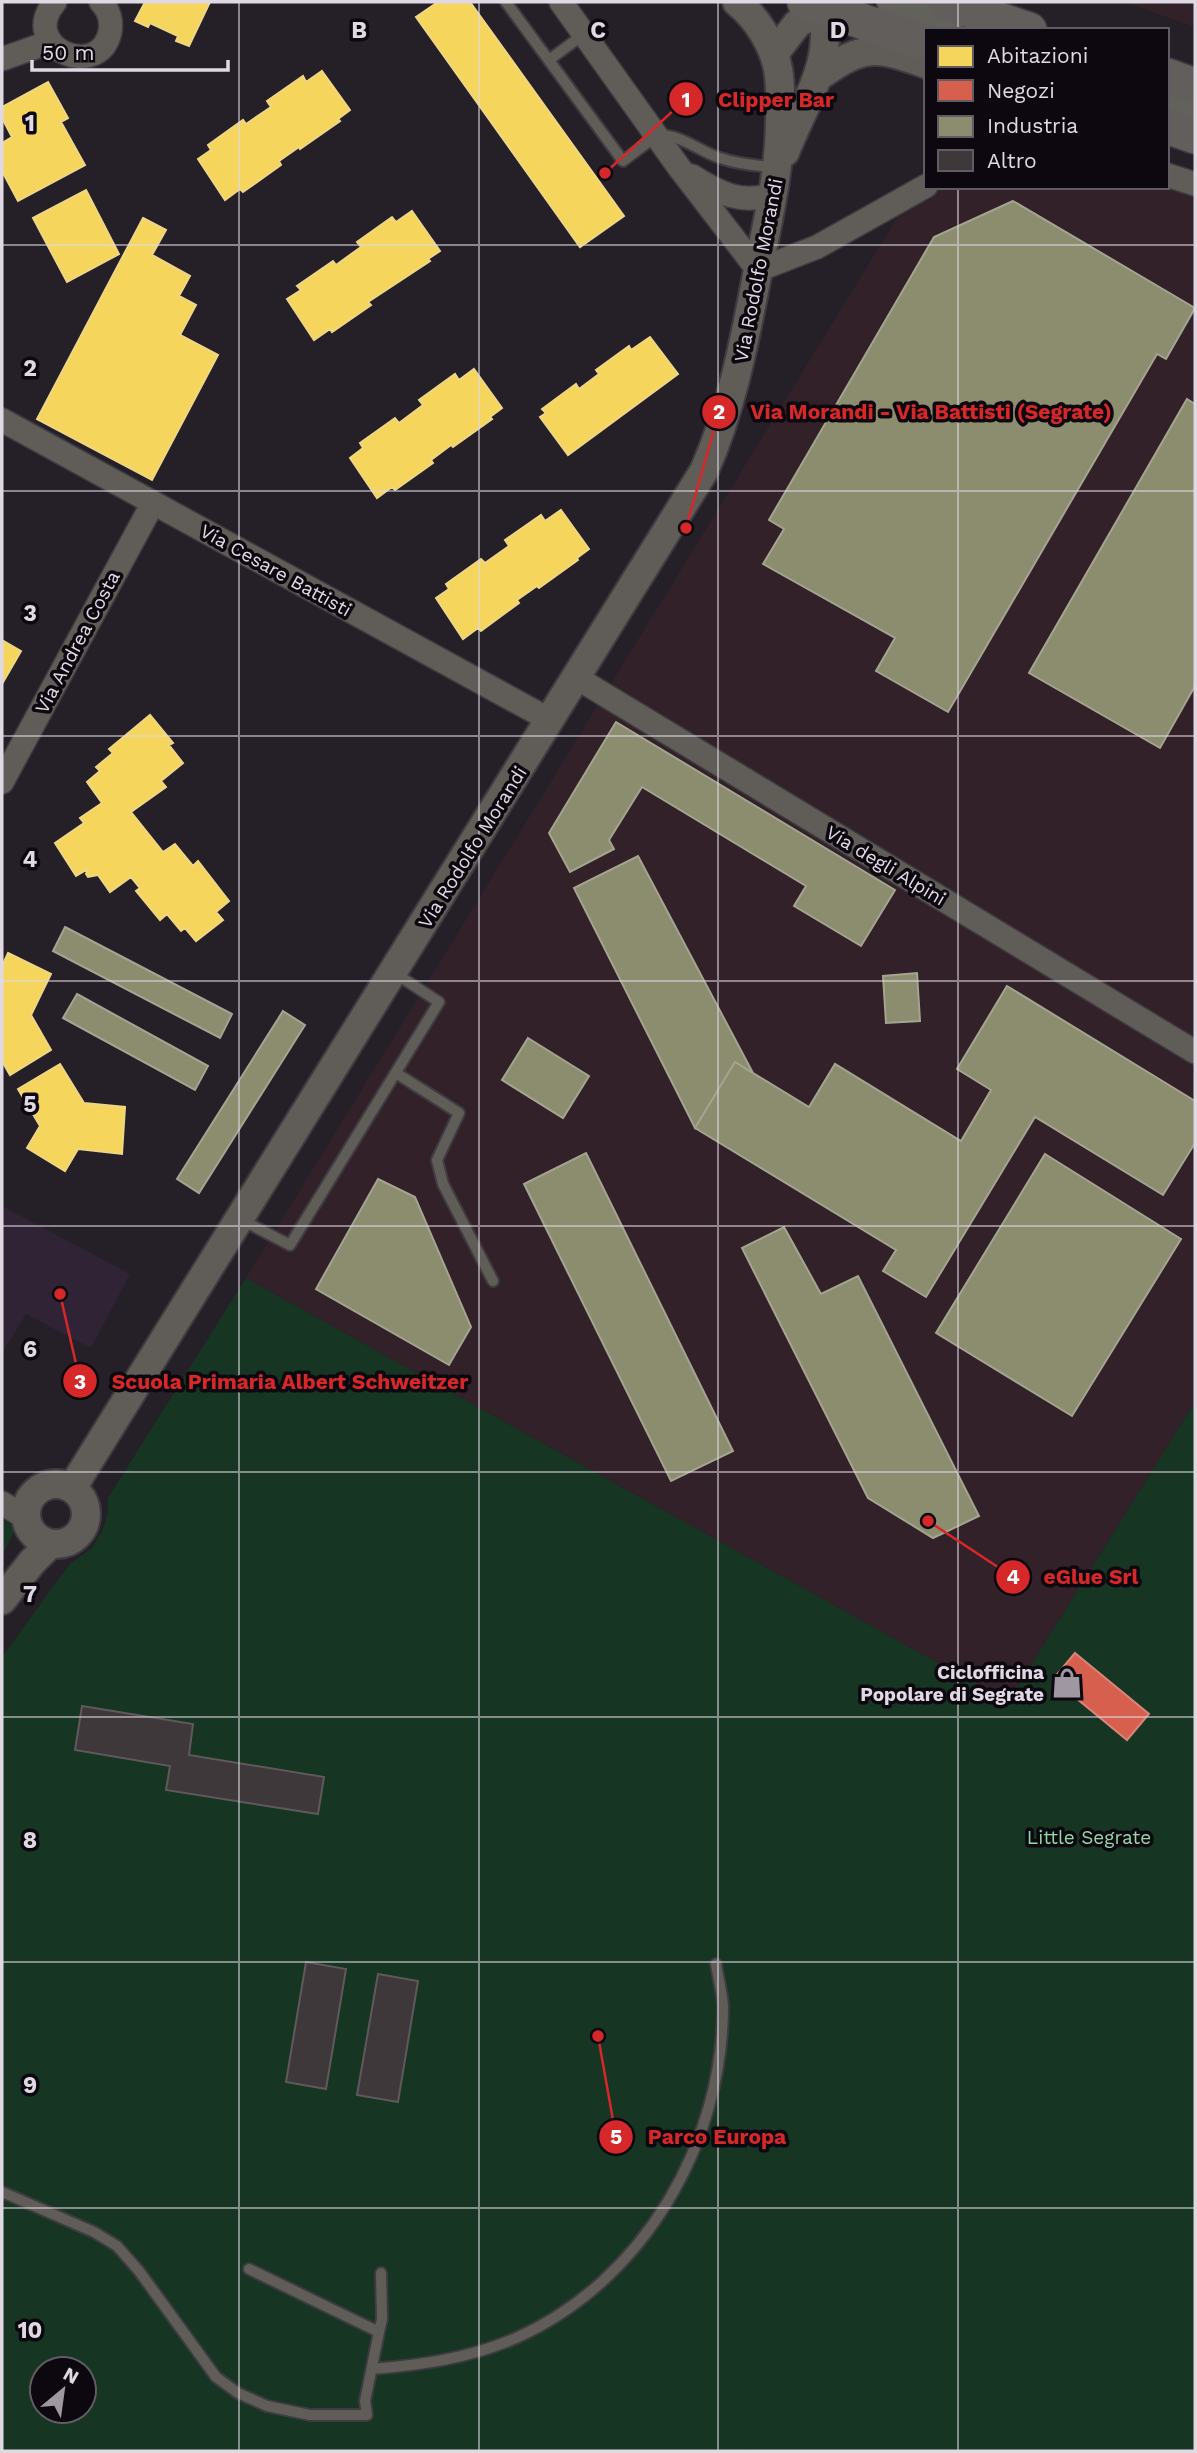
<svg xmlns="http://www.w3.org/2000/svg" width="1197" height="2453" font-family="'Work Sans',sans-serif">
<rect width="100%" height="100%" fill="#252028"/>
<!-- industrial -->
<path fill="#322128" d="M1124,2H1195V27Z
M1167,162L1195,172V1402L1008,1702L246,1278L924,174L926,187H1167Z"/>
<!-- built -->
<path fill="#302336" d="M2,1206L130,1274L91,1348L26,1314L2,1353Z"/>
<!-- green -->
<path fill="#163522" fill-rule="evenodd" d="M246,1278L1008,1702L1195,1402V2451H753L749,2449L748,2451H2V1657L69,1565L92,1548L104,1527L108,1512V1498ZM42,2369H84V2411H42Z
M2,1519L16,1528L2,1556Z"/>
<!-- homes -->
<path fill="#f6d55c" stroke="#efd685" stroke-width="2" d="M145,2H210L189,46L176,41L178,36L150,23L148,27L135,21Z
M438,2H470L624,216L580,247L416,17Z
M322,71L350,110L338,119L340,121L300,149L299,147L279,161L281,165L243,192L240,189L225,200L198,159L211,150L208,145L243,120L246,124L271,107L267,101L303,76L306,82Z
M48,82L68,118L61,122L85,165L18,201L2,171V143L12,137L2,118V107Z
M86,190L119,254L67,282L33,218Z
M412,211L440,251L428,259L430,261L368,302L371,305L332,332L330,329L314,340L287,299L301,290L297,286L333,261L336,265L361,247L357,242L392,217L396,222Z
M143,218L166,230L152,255L190,276L179,296L196,305L180,335L218,355L152,480L37,419Z
M650,337L678,374L568,455L540,417L546,413L542,409L576,384L579,389L599,374L596,370L629,346L631,350Z
M474,369L502,408L490,417L492,419L453,447L451,445L431,460L433,463L395,490L392,487L377,498L350,458L363,448L360,443L395,418L399,423L423,405L419,400L455,374L459,380Z
M561,510L589,549L577,558L578,560L539,588L537,586L517,600L519,603L481,631L478,628L463,639L436,598L449,589L446,584L481,559L485,563L509,546L505,540L541,515L545,521Z
M2,640L21,651L2,684Z
M150,715L173,743L169,745L183,763L161,781L166,787L131,812L163,852L175,844L193,866L198,861L229,901L216,912L223,920L196,941L185,928L181,931L167,914L160,920L136,891L140,888L131,877L110,892L98,875L88,877L86,874L88,869L76,876L55,843L84,823L80,818L102,803L87,782L100,771L96,767L113,753L109,749Z
M8,953L51,974L31,1015L51,1050L10,1075L2,1061V966Z
M60,1064L84,1103L125,1107L122,1154L78,1149L65,1171L27,1148L40,1126L18,1089Z"/>
<!-- shops -->
<path fill="#d6604d" stroke="#d9847a" stroke-width="2" d="M1075,1653L1149,1714L1127,1740L1053,1679Z"/>
<!-- industry -->
<path fill="#8c8c6e" stroke="#a5a391" stroke-width="2" d="M1013,201L1195,308L1166,359L1157,354L948,712L876,671L895,638L763,564L784,529L769,520L934,237Z
M1187,399L1195,404V686L1160,748L1029,673Z
M616,722L895,890L861,946L794,906L806,886L642,787L609,840L614,849L570,872L549,833Z
M638,856L753,1073L735,1062L695,1128L574,888Z
M65,927L232,1014L220,1038L53,951Z
M917,973L920,1021L886,1023L883,976Z
M1007,986L1195,1101V1143L1163,1195L1035,1117L926,1297L883,1271L896,1250L695,1128L735,1062L809,1107L835,1064L961,1141L991,1090L957,1069Z
M77,994L208,1066L195,1090L63,1018Z
M283,1011L305,1025L199,1193L177,1179Z
M528,1038L589,1076L563,1118L502,1080Z
M586,1153L733,1451L671,1481L524,1184Z
M1045,1154L1181,1239L1072,1416L936,1333Z
M378,1179L415,1197L471,1327L449,1365L316,1289Z
M784,1227L821,1294L858,1276L979,1516L933,1538L868,1498L742,1248Z"/>
<!-- building -->
<path fill="#3e383a" stroke="#5f595b" stroke-width="2" d="M82,1706L193,1724L189,1755L324,1777L318,1814L166,1790L170,1766L75,1750Z
M306,1962L346,1969L326,2089L286,2082Z
M378,1974L418,1981L398,2102L357,2095Z"/>
<g fill="none" stroke-linecap="round" stroke-linejoin="round">
<!-- service casing -->
<g stroke="#3e3b41" stroke-width="14">
<path id="service" d="M506,2L623,161L656,136C678,132 700,152 720,158C738,164 757,166 776,167
M549,60L584,34
M396,1073L459,1113L437,1160L443,1184L493,1281
M240,1219L290,1245L439,1002L393,972
M2,2192L94,2232L117,2246L139,2271L216,2377L238,2393L267,2406L310,2415H367L365,2401L379,2332
M249,2269L379,2332L382,2319L381,2273
M372,2369C422,2365 470,2358 516,2338C644,2281 723,2143 723,2006C722,1992 718,1977 716,1964"/>
</g>
<!-- minor casing -->
<g stroke="#3e3b41" stroke-width="26">
<path id="minor" d="M55,2C17,47 99,82 110,32C112,21 109,10 101,2
M561,2L678,166L758,270L817,247L926,186
M2,59L50,42
M1167,175L1195,184
M692,176C718,193 742,205 773,194
M2,420L550,720
M577,678L1195,1052
M2,782L153,503
M2,1503L26,1518"/>
</g>
<!-- tertiary casing -->
<g stroke="#3e3b41" stroke-width="32">
<path id="tertiary" d="M774,54L797,24L822,8C835,62 804,103 785,152
M819,76C864,44 875,46 926,64
M26 1514a30 30 0 1 1 60 0a30 30 0 1 1-60 0Z
M72,1488L704,471C734,404 746,332 760,260C770,211 780,166 780,117C780,101 781,85 778,69C773,44 757,18 737,2
M2,1600L32,1562L50,1544"/>
</g>
<!-- secondary casing -->
<g stroke="#3e3b41" stroke-width="35">
<path id="secondary" d="M893,2L943,14L968,9
M1167,107L1195,116"/>
</g>
<!-- primary casing -->
<g stroke="#3e3b41" stroke-width="38">
<path id="primary" d="M805,2L926,43
M946,2L1029,30
M1167,76L1195,86
M1167,126L1195,136"/>
</g>
<!-- service -->
<use href="#service" stroke="#605d58" stroke-width="10"/>
<!-- minor -->
<use href="#minor" stroke="#605d58" stroke-width="23"/>
<!-- tertiary -->
<use href="#tertiary" stroke="#605d58" stroke-width="28"/>
<!-- secondary -->
<use href="#secondary" stroke="#63615b" stroke-width="32"/>
<!-- primary -->
<use href="#primary" stroke="#615e5b" stroke-width="35"/>
</g>
<!-- grid -->
<path fill="none" stroke="#e0d9e4" stroke-width="2" stroke-opacity="0.55" d="M239,2V2451M479,2V2451M718,2V2451M958,2V30M958,187V2451M2,245H1195M2,491H1195M2,736H1195M2,981H1195M2,1226H1195M2,1472H1195M2,1717H1195M2,1962H1195M2,2208H1195"/>
<!-- icons -->
<defs>
<g id="shop-bare" transform="scale(2.415)"><path d="M-5-2.5h2.3a2.7 3.5 0 0 1 5.4 0H5L5.5 6h-11ZM-1.5-2.5h3a1.5 2.3 0 0 0-3 0Z" fill="#9f98a2" stroke="#0d080f" stroke-width="2.5" paint-order="stroke"/></g>
</defs>
<g fill-rule="evenodd">
<use href="#shop-bare" x="1067" y="1683"/>
</g>
<g text-anchor="middle" stroke-width="7" stroke-linejoin="round" paint-order="stroke">
<!-- street labels -->
<g font-size="19" fill="#e0d9e4" stroke="#0d080f">
<text transform="translate(758 270) rotate(-79)" y="7">Via Rodolfo Morandi</text>
<text transform="translate(276 570) rotate(29)" y="7">Via Cesare Battisti</text>
<text transform="translate(77 642) rotate(-62)" y="7">Via Andrea Costa</text>
<text transform="translate(472 847) rotate(-58)" y="7">Via Rodolfo Morandi</text>
<text transform="translate(886 865) rotate(31)" y="7">Via degli Alpini</text>
</g>
<!-- poi labels -->
<g font-size="19" font-weight="bold" fill="#e0d9e4" stroke="#0d080f" text-anchor="end">
<text x="1044" y="1679">Ciclofficina<tspan x="1044" dy="22">Popolare di Segrate</tspan></text>
</g>
<!-- park labels -->
<g font-size="19" fill="#92d8a7" stroke="#0d080f">
<text x="1089" y="1844">Little Segrate</text>
</g>
</g>
<g font-size="23" text-anchor="middle" font-weight="bold" fill="#e0d9e4" stroke="#0d080f" stroke-width="7" stroke-linejoin="round" paint-order="stroke">
<text x="359" y="38">B</text>
<text x="598" y="38">C</text>
<text x="838" y="38">D</text>
<text x="30" y="131">1</text>
<text x="30" y="376">2</text>
<text x="30" y="621">3</text>
<text x="30" y="867">4</text>
<text x="30" y="1112">5</text>
<text x="30" y="1357">6</text>
<text x="30" y="1602">7</text>
<text x="30" y="1848">8</text>
<text x="30" y="2093">9</text>
<text x="30" y="2338">10</text>
</g>
<!-- callouts -->
<path fill="none" stroke="#d62828" stroke-width="2.5" d="M605 173L686 99M686 528L719 412M60 1294L80 1381M928 1521L1013 1577M598 2036L616 2137"/>
<g fill="#d62828" stroke="#0d080f" stroke-width="2.5">
<circle cx="605" cy="173" r="7"/>
<circle cx="686" cy="528" r="7"/>
<circle cx="60" cy="1294" r="7"/>
<circle cx="928" cy="1521" r="7"/>
<circle cx="598" cy="2036" r="7"/>
<circle cx="686" cy="99" r="18"/>
<circle cx="719" cy="412" r="18"/>
<circle cx="80" cy="1381" r="18"/>
<circle cx="1013" cy="1577" r="18"/>
<circle cx="616" cy="2137" r="18"/>
</g>
<g font-size="21" text-anchor="middle" font-weight="bold" fill="#fff">
<text x="686" y="107">1</text>
<text x="719" y="419">2</text>
<text x="80" y="1389">3</text>
<text x="1013" y="1584">4</text>
<text x="616" y="2144">5</text>
</g>
<g font-size="21" text-anchor="middle" font-weight="bold" fill="#d62828" stroke="#0d080f" stroke-width="7" stroke-linejoin="round" paint-order="stroke">
<text x="776" y="107">Clipper Bar</text>
<text x="931" y="419">Via Morandi - Via Battisti (Segrate)</text>
<text x="290" y="1389">Scuola Primaria Albert Schweitzer</text>
<text x="1091" y="1584">eGlue Srl</text>
<text x="717" y="2144">Parco Europa</text>
</g>
<!-- border -->
<rect width="1197" height="2453" fill="none" stroke="#e0d9e4" stroke-width="7"/>
<!-- legend -->
<rect x="924" y="28" width="245" height="161" fill="#0d080f" stroke="#615c64" stroke-width="2"/>
<rect x="938" y="46" width="35" height="21" fill="#f6d55c" stroke="#615c64" stroke-width="2"/>
<text x="987" y="63" font-size="21" fill="#e0d9e4">Abitazioni</text>
<rect x="938" y="80" width="35" height="21" fill="#d6604d" stroke="#615c64" stroke-width="2"/>
<text x="987" y="98" font-size="21" fill="#e0d9e4">Negozi</text>
<rect x="938" y="116" width="35" height="21" fill="#8c8c6e" stroke="#615c64" stroke-width="2"/>
<text x="987" y="133" font-size="21" fill="#e0d9e4">Industria</text>
<rect x="938" y="150" width="35" height="21" fill="#3e383a" stroke="#615c64" stroke-width="2"/>
<text x="987" y="168" font-size="21" fill="#e0d9e4">Altro</text>
<!-- north arrow -->
<g transform="translate(63 2390) rotate(29)"><circle r="33" fill="#0d080f" stroke="#615c64" stroke-width="2"/>
<path d="M0-5L12 26L0 18L-12 26Z" fill="#9f98a2"/>
<text y="-10" font-size="19" font-weight="bold" text-anchor="middle" fill="#e0d9e4">N</text>
</g>
<!-- scale -->
<path d="M32 60v10h196v-10" fill="none" stroke="#e0d9e4" stroke-width="3.5"/>
<text x="42" y="60" font-size="21" fill="#e0d9e4" stroke="#0d080f" stroke-width="5" paint-order="stroke">50 m</text>
</svg>
